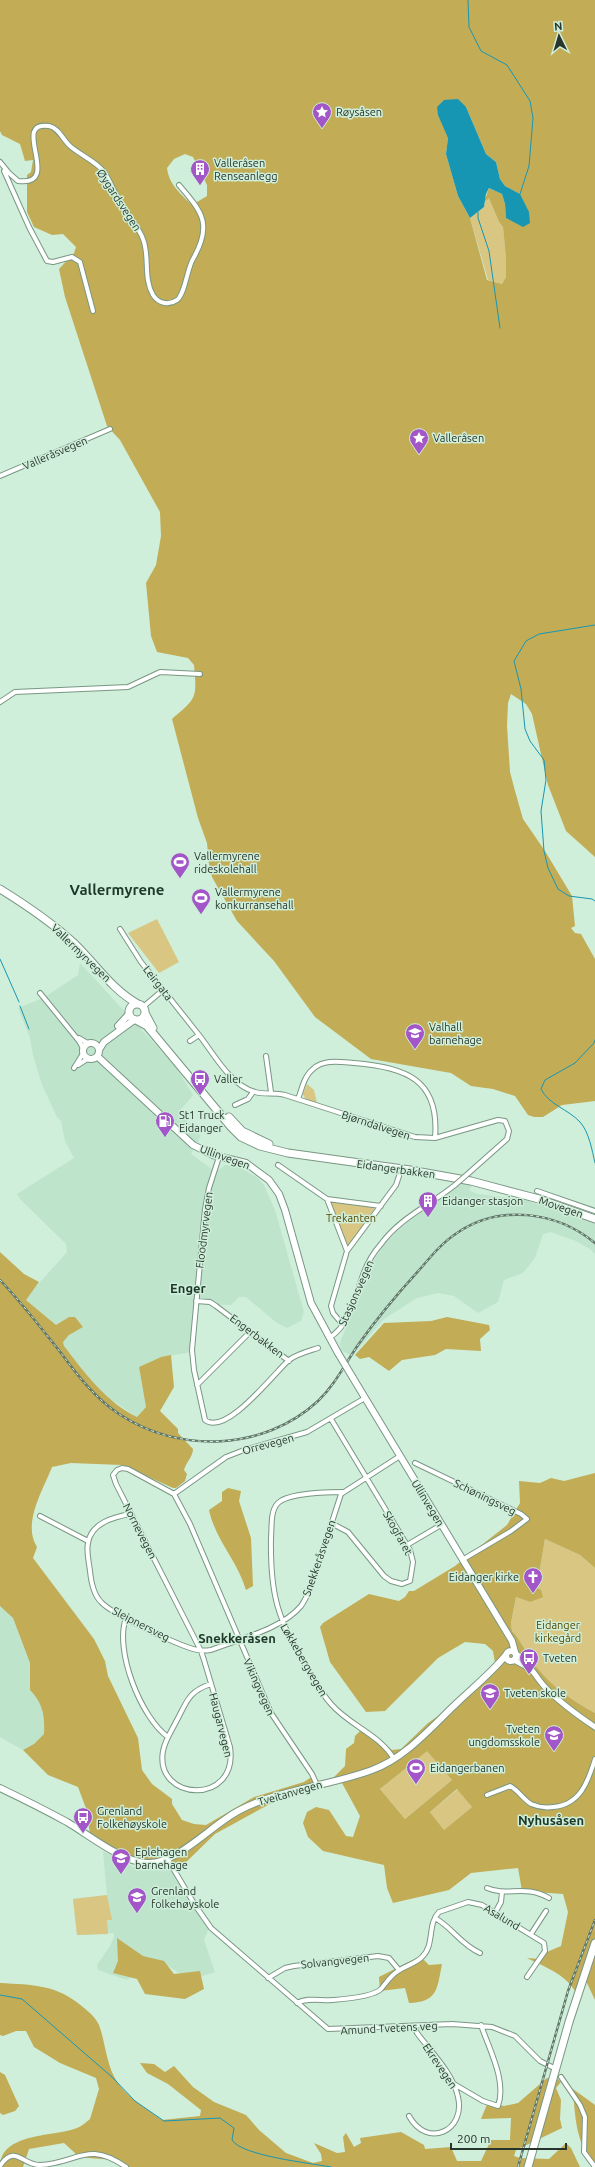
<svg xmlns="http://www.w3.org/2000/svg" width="595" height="2167" font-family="Ubuntu,sans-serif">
<rect width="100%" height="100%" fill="#cfefda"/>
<!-- built -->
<path fill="#bee4cc" d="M80,963L176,1067L193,1095L179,1112L201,1136L191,1154L216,1172L225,1165L239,1167L258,1178L264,1185L275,1210L304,1312L301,1321L287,1328L277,1323L246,1297H239L231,1305L200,1304L197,1309L193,1352L161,1357L139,1367L146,1407L137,1417L110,1399L90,1379L64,1346L63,1342L69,1335L83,1327L75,1318L69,1317L56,1325L25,1299L67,1252L66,1244L20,1199L17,1194L74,1158L65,1141L61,1121L57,1117L42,1085L33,1055L30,1038L18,1008L43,998L78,975Z
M459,1183L472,1186L469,1190L477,1194L526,1200L595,1224V1254L590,1249L576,1241L550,1232L543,1234L535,1258L523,1273L504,1280L498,1302L478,1313L454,1296L438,1293L417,1298L384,1319L352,1356L341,1350L340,1343L368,1270L386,1241L410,1220L460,1185Z
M0,1606L13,1618L30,1663V1690L39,1699L45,1719V1734L34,1744L23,1750L0,1737Z
M103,1851L133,1867L154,1869L169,1866L171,1868L209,1928L204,1940L215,1972L190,1980L162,1962L147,1966L127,1980L98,1970L97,1965L110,1946L114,1937V1933L77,1935L73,1899L107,1895Z"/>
<!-- green -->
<path fill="#d8c682" d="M489,197L499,222L503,227L506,258V277L502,284L488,280L470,218L484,207L485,201Z
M157,919L179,962L159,973L128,933Z
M307,1084L314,1090L317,1103L306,1100L303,1094Z
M334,1201L373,1207L374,1209L349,1245L346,1243L330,1208L331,1203Z
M545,1539L580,1555L595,1568V1713C571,1700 545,1683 531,1659C524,1649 520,1639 512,1631L511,1623L516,1597L530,1602L529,1580L532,1575L539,1574Z
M427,1750L452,1780L405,1819L380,1789Z
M458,1789L472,1807L444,1830L430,1812Z
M107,1895L112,1920H107L108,1934L77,1935L73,1899Z"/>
<!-- forest -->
<path fill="#c2ac56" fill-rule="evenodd" d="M0,0H595V857L566,831L548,785L532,714L526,704L511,694L508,703L507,726L510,772L515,791L523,819L545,851L572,896L575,926L571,928L575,933L581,934L595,959V1101L562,1105L543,1117H534L528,1115L515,1096L493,1089L471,1086L451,1073L371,1059L315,1017L274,961L237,921L212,877L209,864L207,843L198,818L172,719C197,698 197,698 194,665L188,658L157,652L151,636L146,583L156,565L161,536L160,512L120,440L107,426L65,297L59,269L74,253L76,247L63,234L52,235L34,227L27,212V175L31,172L33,160L25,161L20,144L2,135L0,131ZM466,107L486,154L496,162L500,179L505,186L520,194L506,218L505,204L502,194L489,188L484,202L489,198L499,222L503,227L506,258V277L502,284L487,280L470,218L458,196L446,154L448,138ZM185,154L193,157L207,185V196L192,205C181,194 169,185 167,168L174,159Z
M0,1252L24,1274L39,1282L26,1300L56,1325L69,1317H75L83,1327L69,1335L63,1342L64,1346C85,1373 106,1402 137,1417L146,1407L139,1367L161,1357L171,1355L174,1387L160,1411L178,1429V1433L193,1449C193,1457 186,1462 184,1470L187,1474L185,1481L176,1488H173L122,1465L71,1463L52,1467C43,1490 22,1524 37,1547L33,1558L94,1639L105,1661L108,1676L138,1738L142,1770L152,1784L172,1799V1804L182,1820L194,1824L206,1825L254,1797L304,1782L310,1778L320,1781L333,1778L345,1766L346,1749L354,1743L355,1736L360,1731L371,1733L392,1750L401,1749L428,1723L478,1688L496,1669L493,1651L485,1644L465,1642L438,1658L385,1711L366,1712L330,1662L320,1627L323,1623L369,1594L399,1601L405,1597L409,1591H414L455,1566L507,1525L520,1503L519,1481L540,1483L551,1478L564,1481L595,1473V1568L580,1555L545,1539L539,1574L532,1576L529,1584L541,1590L543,1597L530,1602L516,1597L511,1623L512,1631C520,1639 524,1649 531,1659C546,1683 571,1700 595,1713V2000L587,1983L582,1981L575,1991C565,1974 545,1967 527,1958L539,1959L540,1955L561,1946L568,1912L563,1894L522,1891L518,1868L471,1873L449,1890L393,1903L387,1888L384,1865L323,1851L308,1837L303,1823L307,1812L316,1807L329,1810L346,1836L353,1837L360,1816L342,1783L277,1800L215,1834L179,1869V1877L169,1859C134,1868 119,1852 90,1835L87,1811L78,1787L48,1775L23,1750L34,1744L44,1734C45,1716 43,1703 30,1690V1663L13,1618L0,1606ZM427,1751L452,1780L405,1819L380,1789ZM457,1789L472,1807L444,1830L430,1812Z
M447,1317L489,1325L490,1330L480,1339L481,1351L446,1349L435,1355L402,1360L389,1371L369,1357L360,1359L355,1355L384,1323L431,1321Z
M228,1488L241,1491L239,1501L251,1538L253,1586L246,1590C238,1562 215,1539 209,1510L222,1501V1492Z
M117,1938L143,1956L164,1961L174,1974L200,1971L204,1989L185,1999L145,1994L137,1979L113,1973L118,1961Z
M420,1956L429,1965L442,1964C437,1989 438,2002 409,2003L405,1988L380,1991L379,1977Z
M0,1983C33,1985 56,1984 83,2007C89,2012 96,2018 99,2025C106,2044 106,2066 118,2083C129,2099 147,2109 162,2120L200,2116L201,2110L168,2084L147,2073L140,2063L154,2064L165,2072L174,2066L193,2087L214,2102L246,2115L259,2130L286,2153L313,2163L322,2161L321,2154L314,2143L337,2153L345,2152L343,2137L346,2133L354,2147L361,2143L360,2138L401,2132L424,2145L425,2149L451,2147L457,2161H481L491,2140H510L511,2118L481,2119L488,2102L504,2106L518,2103L547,2078L558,2079L561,2082L556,2088L561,2100L560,2119L562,2128L516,2150L514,2156L520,2158L549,2159L566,2143L571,2148L580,2167H124L115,2160L75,2157V2153L64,2143L29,2149L23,2167H0C0,2132 55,2137 77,2128C82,2126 86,2122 90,2119L99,2089L96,2078L60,2063L34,2047L26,2031H16L3,2036L0,2035Z
M0,2072L5,2075L19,2106L15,2111L3,2115L0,2113Z
M573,2089L595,2105V2166C576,2144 575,2117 573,2089Z"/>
<!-- water -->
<path fill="#1796b4" d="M458,99L466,107L486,154L496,162L500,179L505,186L520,194L529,212L530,223L523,227L506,218L505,204L502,194L489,188L486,194L484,207L470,218L458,196L446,154L448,138L438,115L437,107L444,100Z"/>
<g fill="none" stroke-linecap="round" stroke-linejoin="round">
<!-- stream -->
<path stroke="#1796b4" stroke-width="1" d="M468,0L469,27L481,51L507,65L530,101L533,118L529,166L520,194
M478,212V218L489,251L500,328
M595,625L539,634L526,641L514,661L521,689L525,729L530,741L544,760L546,780L541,811L544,851L548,868L558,889L569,896L592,899L595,901
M0,959L19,1002
M20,1006L29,1029
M595,1040L594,1043L575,1063L545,1080L541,1089C549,1105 568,1109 580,1122C589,1132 592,1150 595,1163
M0,1995L22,1999L112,2077L135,2101L164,2121L220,2118L234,2128L232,2140C242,2156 310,2163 331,2167"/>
<!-- minor casing -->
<g stroke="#799784" stroke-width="6">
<path id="minor" d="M0,162L9,173L18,181C64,187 9,120 49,126C59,128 63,140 70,146C80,155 96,161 104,172C111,182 115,195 122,206C129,218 139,227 143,239C150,257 143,278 153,295C158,303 168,306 177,300C185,294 187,269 193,259C213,224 202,212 179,185
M4,171L29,227L47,261L53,262L72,257L80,262L93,311
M0,476L110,429
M0,702L15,692L128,687L160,672L200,674
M120,929L141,962L199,1035
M40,993L79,1041L84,1050
M143,1007L163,990
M79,1038L89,1044
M190,1041L199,1035C214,1054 230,1085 255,1092C264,1095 275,1092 285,1095L415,1137L435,1138L498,1120L505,1121L509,1131L507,1139L471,1171
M266,1056L271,1092
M78,1065L89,1058
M74,1068L84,1052
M298,1099C302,1089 304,1076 313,1069C324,1059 340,1062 354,1063C405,1067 440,1079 435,1138
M235,1105L248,1099L253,1092
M219,1157L209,1188L205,1209L192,1350L194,1370L205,1420C226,1437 275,1372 289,1360C297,1354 309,1351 318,1348
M278,1165L327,1199L381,1206
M537,1191L595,1211
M327,1199L347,1251
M196,1301L210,1302L216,1306L289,1361
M343,1325L333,1313L331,1306L347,1251L396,1185L399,1176
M329,1338C351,1325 355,1295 364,1272C368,1262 374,1252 381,1244C400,1218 430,1205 455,1185
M197,1385L250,1332
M331,1419L410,1550L413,1562L410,1581L402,1584L391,1581L384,1576L348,1532L331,1523
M415,1463L521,1514L527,1519L511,1531L462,1560
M343,1492C328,1492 288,1493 278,1503C270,1511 272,1527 271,1538C270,1593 277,1619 306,1666C314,1679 321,1693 331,1704C350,1726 379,1734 394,1759
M174,1494L226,1457L244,1450L307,1432L365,1398
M130,1514C114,1517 91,1523 88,1543C86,1552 89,1562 90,1571C91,1581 93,1594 101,1602C113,1615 174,1643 193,1649C199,1651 204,1651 211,1650C239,1639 282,1629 301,1606C306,1599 309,1591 312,1584L341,1494L400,1456
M40,1516L88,1541
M407,1545L441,1525
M126,1618C114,1650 141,1718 168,1737
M211,1684C189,1691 187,1701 177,1720C172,1730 165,1740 163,1751C154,1802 239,1806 230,1747L204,1660L201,1651L116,1484L113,1475L117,1470L122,1468L128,1469L174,1494L190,1524L271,1713L312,1774L317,1785
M487,1795L510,1786C518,1790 523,1799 531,1804C538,1807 546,1808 553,1807C580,1805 588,1782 595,1759
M168,1860L195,1905L211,1928L328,2029L452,2024L492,2027L515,2036L540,2061L552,2067
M487,1888C508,1897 524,1884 549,1898
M495,1913L501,1902L502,1892
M435,1918C453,1928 460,1944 480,1953
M531,1934L546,1911
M268,1978L285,1968L294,1966L378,1956L389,1958L399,1970
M297,2003C307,1997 322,2001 333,2000C345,1999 373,1997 381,1989C387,1982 390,1976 398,1971C405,1966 415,1964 422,1957C435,1945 427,1924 439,1912L468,1902L482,1905L544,1943L545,1951L527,1977
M561,2077L580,2105L585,2117L584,2152L595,2167
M454,2084L483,2101L498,2106C507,2081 489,2049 481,2025
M409,2116C427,2149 466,2131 458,2097C453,2073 431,2052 417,2033L414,2026
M0,2166C15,2143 23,2166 40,2165C78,2163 87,2140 126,2167"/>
</g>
<!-- tertiary casing -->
<g stroke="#799784" stroke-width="7">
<path id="tertiary" d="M516,1654C528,1661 535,1676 544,1686C559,1702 577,1715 595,1727
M514,1660L527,1667"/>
</g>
<!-- secondary casing -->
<g stroke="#799784" stroke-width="8">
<path id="secondary" d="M118,1026L129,1014
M83 1051a8 8 0 1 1 16 0a8 8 0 1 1-16 0Z
M99,1050L104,1042L134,1020
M97,1056L193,1145L213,1155L246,1163L269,1180L279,1194L285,1210L311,1303L338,1353
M353,1378L512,1641L515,1652
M506 1656a5 5 0 1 1 10 0a5 5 0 1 1-10 0Z
M0,1788C23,1799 45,1810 67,1822C89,1835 122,1862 147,1863C177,1865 212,1824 240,1810C281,1789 329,1786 372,1770C407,1757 432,1726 459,1701C475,1686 492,1672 506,1655"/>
</g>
<!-- primary casing -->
<g stroke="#799784" stroke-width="9">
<path id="primary" d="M0,889C26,905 51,922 74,943C95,963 112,990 138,1004
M129 1012a8 8 0 1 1 16 0a8 8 0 1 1-16 0Z
M145,1013L153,1028
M136,1020L147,1026L231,1127L241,1137L260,1146L288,1153L410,1170L471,1181L539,1199L595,1219
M229,1117L242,1131L269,1144"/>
</g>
<!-- trunk casing -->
<g stroke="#799784" stroke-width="9">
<path id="trunk" d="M528,2167L569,2022L595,1943"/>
</g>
<!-- minor -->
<use href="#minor" stroke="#fff" stroke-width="4"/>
<!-- tertiary -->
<use href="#tertiary" stroke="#fff" stroke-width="5"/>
<!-- secondary -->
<use href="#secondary" stroke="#fff" stroke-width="6"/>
<!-- primary -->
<use href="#primary" stroke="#fff" stroke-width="7"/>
<!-- trunk -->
<use href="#trunk" stroke="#fff" stroke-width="7"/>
<!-- rail casing -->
<g stroke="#627669" stroke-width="2.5">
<path id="rail" d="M0,1280C22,1303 41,1328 61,1353C78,1376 95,1398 119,1414C179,1454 264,1451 318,1401C335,1385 345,1364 358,1345C377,1318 399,1292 421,1268C432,1255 443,1242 457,1233C500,1204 556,1211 595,1243
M518,2167L568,1991L595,1920"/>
</g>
<!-- rail -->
<use href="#rail" stroke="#cfefda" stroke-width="1" stroke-dasharray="3" stroke-linecap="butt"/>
<!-- minor-bridge casing -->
<g stroke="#799784" stroke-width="6" stroke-linecap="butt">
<path id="minor-bridge" d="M455,1185L471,1171"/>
</g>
<!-- secondary-bridge casing -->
<g stroke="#799784" stroke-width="8" stroke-linecap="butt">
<path id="secondary-bridge" d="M338,1353L353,1378"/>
</g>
<!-- minor-bridge -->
<use href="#minor-bridge" stroke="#fff" stroke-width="4"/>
<!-- secondary-bridge -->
<use href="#secondary-bridge" stroke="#fff" stroke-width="6"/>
</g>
<!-- icons -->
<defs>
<g id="sight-pin" transform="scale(1)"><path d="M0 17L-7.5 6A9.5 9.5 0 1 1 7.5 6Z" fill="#a356c8" stroke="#cfefda"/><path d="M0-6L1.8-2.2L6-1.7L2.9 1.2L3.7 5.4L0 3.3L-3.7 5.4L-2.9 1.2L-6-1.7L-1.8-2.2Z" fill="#fff"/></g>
<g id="building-pin" transform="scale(1)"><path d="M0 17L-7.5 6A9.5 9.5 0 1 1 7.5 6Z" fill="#a356c8" stroke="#cfefda"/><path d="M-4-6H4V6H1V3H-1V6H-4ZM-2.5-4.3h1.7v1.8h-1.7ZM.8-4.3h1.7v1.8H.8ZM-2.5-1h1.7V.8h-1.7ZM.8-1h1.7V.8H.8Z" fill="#fff"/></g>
<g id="stadium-pin" transform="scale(1)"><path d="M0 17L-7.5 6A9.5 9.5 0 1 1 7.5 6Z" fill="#a356c8" stroke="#cfefda"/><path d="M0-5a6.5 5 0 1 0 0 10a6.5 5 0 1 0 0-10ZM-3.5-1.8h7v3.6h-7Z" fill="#fff"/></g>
<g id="school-pin" transform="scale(1)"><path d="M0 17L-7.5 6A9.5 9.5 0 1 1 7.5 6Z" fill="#a356c8" stroke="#cfefda"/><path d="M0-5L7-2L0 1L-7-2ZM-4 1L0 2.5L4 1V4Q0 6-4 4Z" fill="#fff"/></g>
<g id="bus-pin" transform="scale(1)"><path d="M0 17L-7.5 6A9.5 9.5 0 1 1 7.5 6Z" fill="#a356c8" stroke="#cfefda"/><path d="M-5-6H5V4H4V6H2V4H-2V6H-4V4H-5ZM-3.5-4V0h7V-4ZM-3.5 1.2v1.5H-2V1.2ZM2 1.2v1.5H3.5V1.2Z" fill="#fff"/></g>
<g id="fuel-pin" transform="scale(1)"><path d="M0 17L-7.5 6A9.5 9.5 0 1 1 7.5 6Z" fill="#a356c8" stroke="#cfefda"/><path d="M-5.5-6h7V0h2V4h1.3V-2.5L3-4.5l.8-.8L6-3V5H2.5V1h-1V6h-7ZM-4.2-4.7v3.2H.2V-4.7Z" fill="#fff"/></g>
<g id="church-pin" transform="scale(1)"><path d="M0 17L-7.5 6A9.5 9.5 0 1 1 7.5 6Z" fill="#a356c8" stroke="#cfefda"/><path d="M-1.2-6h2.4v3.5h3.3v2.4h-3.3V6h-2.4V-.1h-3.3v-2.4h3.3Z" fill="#fff"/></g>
</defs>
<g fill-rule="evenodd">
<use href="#sight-pin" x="322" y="112"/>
<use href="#building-pin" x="200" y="169"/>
<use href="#sight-pin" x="419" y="438"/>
<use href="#stadium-pin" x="180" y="862"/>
<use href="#stadium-pin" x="201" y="898"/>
<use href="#school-pin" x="415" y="1033"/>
<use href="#bus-pin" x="200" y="1079"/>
<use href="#fuel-pin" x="165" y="1121"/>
<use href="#building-pin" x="428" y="1201"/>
<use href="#church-pin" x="533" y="1577"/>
<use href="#bus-pin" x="529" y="1658"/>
<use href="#school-pin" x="490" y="1693"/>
<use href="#school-pin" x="554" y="1735"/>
<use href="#stadium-pin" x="416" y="1768"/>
<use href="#bus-pin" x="83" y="1817"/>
<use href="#school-pin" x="121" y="1858"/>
<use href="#school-pin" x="137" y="1897"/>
</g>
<g text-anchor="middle" stroke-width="3" stroke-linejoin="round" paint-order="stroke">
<!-- poi labels -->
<g font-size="11" fill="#28352d" stroke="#cfefda" text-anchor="start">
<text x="336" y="116">Røysåsen</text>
<text x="214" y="167">Valleråsen<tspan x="214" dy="13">Renseanlegg</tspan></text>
<text x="433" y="442">Valleråsen</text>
<text x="194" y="860">Vallermyrene<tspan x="194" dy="13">rideskolehall</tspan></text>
<text x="215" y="896">Vallermyrene<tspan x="215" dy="13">konkurransehall</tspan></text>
<text x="429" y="1031">Valhall<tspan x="429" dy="13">barnehage</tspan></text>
<text x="214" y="1083">Valler</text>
<text x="179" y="1119">St1 Truck<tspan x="179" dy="13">Eidanger</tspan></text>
<text x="442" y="1205">Eidanger stasjon</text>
<text x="519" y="1581" text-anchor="end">Eidanger kirke</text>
<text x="543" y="1662">Tveten</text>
<text x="504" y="1697">Tveten skole</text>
<text x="540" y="1733" text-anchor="end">Tveten<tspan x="540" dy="13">ungdomsskole</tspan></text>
<text x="430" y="1772">Eidangerbanen</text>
<text x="97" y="1815">Grenland<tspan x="97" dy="13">Folkehøyskole</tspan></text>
<text x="135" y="1856">Eplehagen<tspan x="135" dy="13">barnehage</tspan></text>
<text x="151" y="1895">Grenland<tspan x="151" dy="13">folkehøyskole</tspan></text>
</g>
<!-- street labels -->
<g font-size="11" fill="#28352d" stroke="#cfefda">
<text transform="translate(119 200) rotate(57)" y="4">Øygardsvegen</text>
<text transform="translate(55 453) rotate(-23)" y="4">Valleråsvegen</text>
<text transform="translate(81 953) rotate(44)" y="4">Vallermyrvegen</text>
<text transform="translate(158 983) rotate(52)" y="4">Leirgata</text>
<text transform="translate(376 1125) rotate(18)" y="4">Bjørndalvegen</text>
<text transform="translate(225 1157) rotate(20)" y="4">Ullinvegen</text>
<text transform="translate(396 1169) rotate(8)" y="4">Eidangerbakken</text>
<text transform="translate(561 1207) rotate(19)" y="4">Movegen</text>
<text transform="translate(204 1230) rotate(-83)" y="4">Floodmyrvegen</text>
<text transform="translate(356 1293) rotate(-66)" y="4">Stasjonsvegen</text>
<text transform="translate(257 1336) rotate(37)" y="4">Engerbakken</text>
<text transform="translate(268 1444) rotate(-15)" y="4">Orrevegen</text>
<text transform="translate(485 1497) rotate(26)" y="4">Schøningsveg</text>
<text transform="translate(428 1503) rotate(59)" y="4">Ullinvegen</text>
<text transform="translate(140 1531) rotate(63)" y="4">Nornevegen</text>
<text transform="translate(398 1533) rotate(61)" y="4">Skogfaret</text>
<text transform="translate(319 1558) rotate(-71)" y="4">Snekkeråsvegen</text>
<text transform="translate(141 1624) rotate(27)" y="4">Sleipnersveg</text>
<text transform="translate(304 1660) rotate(60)" y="4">Løkkebergvegen</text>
<text transform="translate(259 1687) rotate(66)" y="4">Vikingvegen</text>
<text transform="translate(221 1725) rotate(76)" y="4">Haugarvegen</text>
<text transform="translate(290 1793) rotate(-16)" y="4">Tveitanvegen</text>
<text transform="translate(502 1917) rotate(31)" y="4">Asalund</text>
<text transform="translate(335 1961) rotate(-6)" y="4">Solvangvegen</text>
<text transform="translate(389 2028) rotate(-3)" y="4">Amund Tvetens veg</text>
<text transform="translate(440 2066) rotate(56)" y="4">Ekrevegen</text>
</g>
<!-- park labels -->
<g font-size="11" fill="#584800" stroke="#cfefda">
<text x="351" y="1222">Trekanten</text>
<text x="558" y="1629">Eidanger<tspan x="558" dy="13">kirkegård</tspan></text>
</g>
<!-- quarter labels -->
<g font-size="13" font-weight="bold" fill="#1d3728" stroke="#cfefda">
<text x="188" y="1293">Enger</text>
<text x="237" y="1643">Snekkeråsen</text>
<text x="551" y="1825">Nyhusåsen</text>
</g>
<!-- district labels -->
<g font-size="15" font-weight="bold" fill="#1d3728" stroke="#cfefda">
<text x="117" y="895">Vallermyrene</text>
</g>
</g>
<!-- north arrow -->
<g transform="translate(559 36) rotate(355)" stroke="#cfefda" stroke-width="3" paint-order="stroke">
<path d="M0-3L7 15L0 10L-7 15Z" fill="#28352d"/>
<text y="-6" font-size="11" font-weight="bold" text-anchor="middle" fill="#28352d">N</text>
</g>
<!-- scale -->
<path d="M451 2143v6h115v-6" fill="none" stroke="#28352d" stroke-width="2"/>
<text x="457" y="2143" font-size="12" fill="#28352d" stroke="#cfefda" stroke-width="3" paint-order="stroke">200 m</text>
</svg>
